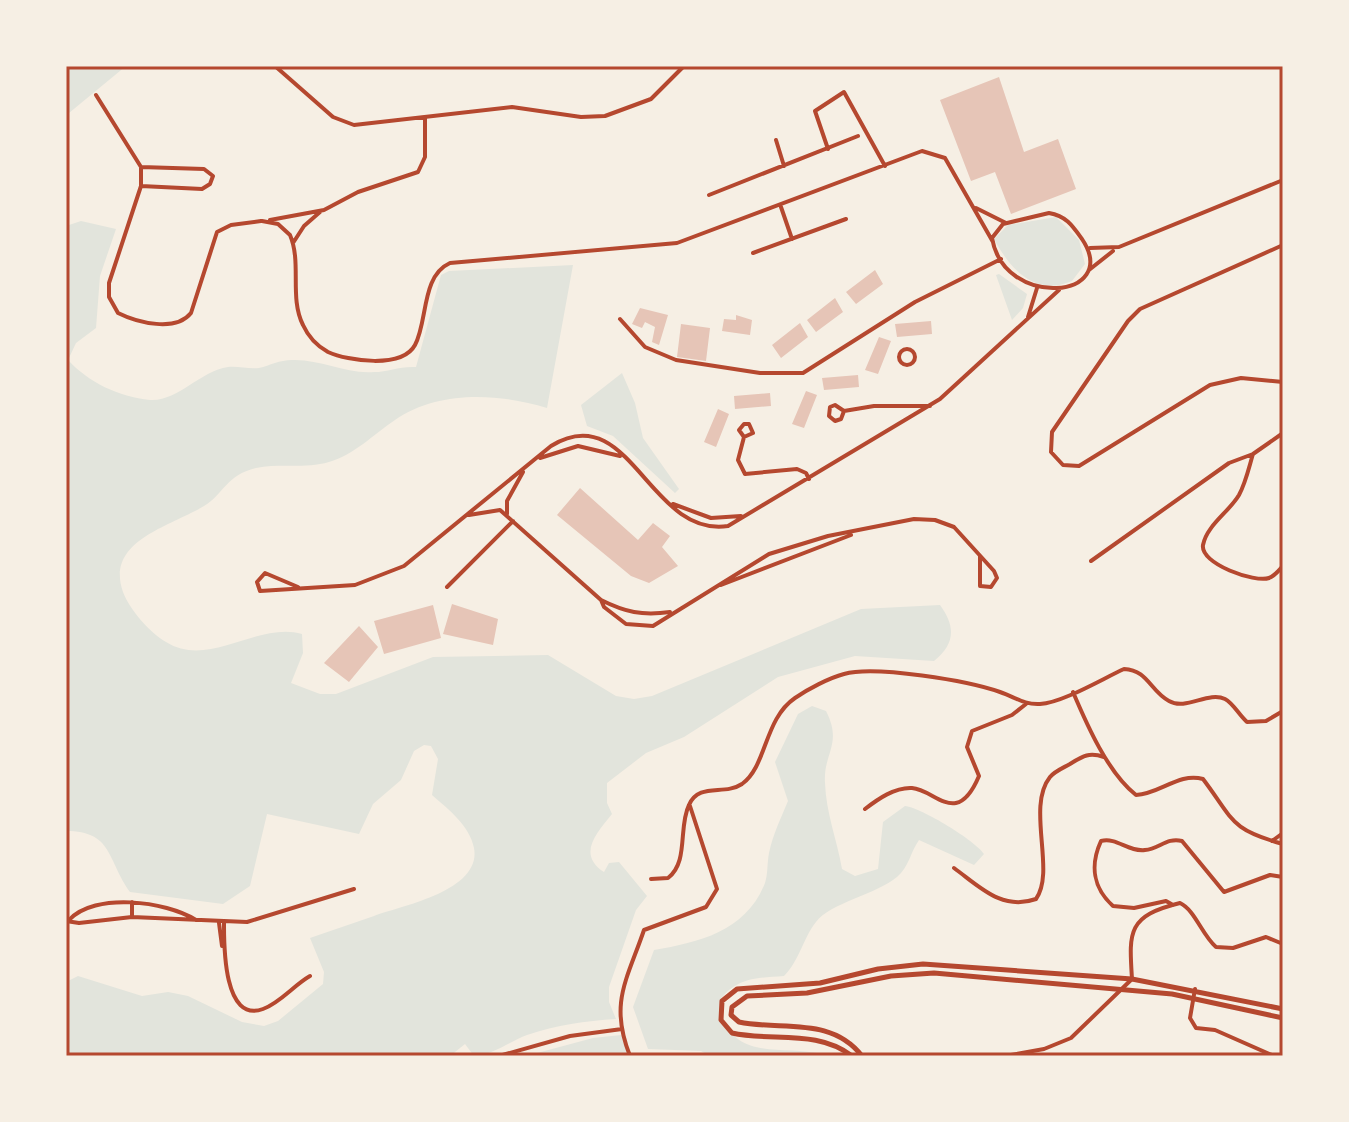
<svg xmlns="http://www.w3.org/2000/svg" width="1349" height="1122" font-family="'Fira Sans Condensed',sans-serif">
<rect width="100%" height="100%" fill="#f6efe4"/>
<!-- green -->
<path fill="#e2e4dc" d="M66,66H126L69,113L66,120Z
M1056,217L1079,240L1085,264L1072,281C1035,297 1010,269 994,239L1008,225Z
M81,221L116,229L100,276L96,328L76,343L68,360C88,382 119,397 150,400C177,402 200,371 228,367C238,366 248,369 259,368C271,365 281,359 295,360C322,360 346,374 374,372C388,372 400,366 416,367L441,275L449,271L573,265L547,408C499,393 438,390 395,420C374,434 354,455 329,462C305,469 280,463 256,468C226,475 224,494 204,506C169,527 105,541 123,592C130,610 149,632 166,642C209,669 258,621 302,634L303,653L291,683L320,694H336L433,657L548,655L616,696L634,699L652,696L861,609L940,605C956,627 955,644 934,661L855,656L778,677L684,737L646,753L607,783V803L612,814C596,834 577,854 604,872L609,863L619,862L647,896L636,910L609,987V1002L616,1019C585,1021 557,1025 527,1035C511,1041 491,1056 474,1056L465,1044L450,1056H66V982L78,976L142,996L168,992L188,996L242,1022L264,1026L278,1021L323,984L324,972L310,938C331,931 353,923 374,916C401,906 482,891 474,848C470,826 448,809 432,795L438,759L431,746L424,745L414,751L401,780L373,804L359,834L267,814L250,886L223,904L130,892C107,860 113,831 66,831V226Z
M999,274L1027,294L1023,308L1012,320L996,275Z
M622,373L635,403L643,438L679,489L675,493L613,436L587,426L581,405Z
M812,706L826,711C843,744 823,753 825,783C826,813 837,840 842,869L855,876L878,869L883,822L905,806C922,808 976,841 984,854L974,865L919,840C910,853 909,867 897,877C877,894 830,903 816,922C803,938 800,960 784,976C757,978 737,977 720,1000C726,1064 779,1044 823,1054L821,1056H710L701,1051L648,1049L633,1007L654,950C700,942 746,931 765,883C768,874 767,863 769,853C773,834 781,818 788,801L775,762L798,714Z
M621,1035L628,1056H526L593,1038Z"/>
<!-- building -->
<path fill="#e6c5b7" d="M999,77L1024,152L1058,139L1076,189L1011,214L995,172L971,181L940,100Z
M875,270L883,284L856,304L846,292Z
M835,298L843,312L816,332L807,320Z
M640,308L668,315L659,345L652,342L655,327L645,322L642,328L632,324Z
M736,315L752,320L750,335L722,331L724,319L736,320Z
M931,321L932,334L897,337L895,324Z
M800,323L808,337L781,358L772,345Z
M681,324L710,328L706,361L677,357Z
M879,337L891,341L878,374L865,370Z
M858,375L859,387L824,390L822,378Z
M806,391L817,395L804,428L792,424Z
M770,393L771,406L735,409L734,396Z
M718,409L729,414L716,447L704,442Z
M580,488L638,540L653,523L670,536L662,547L678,566L649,583L631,576L557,515Z
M452,604L498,619L493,645L443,634Z
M433,605L441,638L384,654L374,621Z
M359,626L378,647L349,682L324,663Z"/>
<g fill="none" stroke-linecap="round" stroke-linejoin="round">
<!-- minor -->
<path stroke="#b5482f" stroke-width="4" d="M275,66L333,117L354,125L512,107L581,117L605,116L651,99L684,66
M96,95L141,167V186L109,283V297L118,313C138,323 176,332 191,313L217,232L231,225L261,221
M776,140L784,166
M828,149L815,111L844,92L885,166
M141,167L204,169L213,176L210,184L202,189L141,186
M709,195L858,136
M781,207L792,239
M976,208L1006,223
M1049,213C1066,216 1072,225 1082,239C1122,299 1004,310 992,238L1003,224Z
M270,220L324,210L358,192L418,172L425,157V117
M262,221L278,224L290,235C302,263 289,297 303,325C308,336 317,346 328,352C348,361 402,369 415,345C428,321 421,276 450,263L677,243L922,151L945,158L993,242
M293,243L304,226L320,212
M1283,245L1140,309L1128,321L1052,432L1051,452L1063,465L1079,466L1210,385L1241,378L1283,382
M1090,248L1119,247L1283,180
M753,253L846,219
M1089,270L1113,251
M1028,317L1037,288
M620,319L645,347L676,360L760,373H803L915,302L1001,259
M899 357a8 8 0 1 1 16 0a8 8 0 1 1-16 0Z
M844,411L835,405L830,407L829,416L835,421L841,419L844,411L874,406H930
M744,437L753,433L749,424H744L739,430L744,437L738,460L745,474L797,469L806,473L809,479
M1253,454C1249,467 1246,482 1239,495C1229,512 1207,525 1203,545C1200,564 1255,583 1269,578C1275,576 1279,570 1283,566
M540,458L578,446L620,456
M673,504L711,518L741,516
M507,514V501L523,472
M469,515L500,510L601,600C625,612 642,616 670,612
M1091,561L1229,463L1253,454L1283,433
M721,585L851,535
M298,587L265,573L257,582L260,591L355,585L404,566L551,446C630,397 649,538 728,526L940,399L1059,290
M447,587L513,521
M601,600L604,607L626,624L653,626L769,554L828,536L914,519L935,520L954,527L994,571L997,578L991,587L980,586V556
M1073,692C1087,725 1108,773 1136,795C1160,794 1179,772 1203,779C1234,820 1229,829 1283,844
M865,809C878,799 895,787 912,788C936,790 957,828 979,776L967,747L972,731L1012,715L1026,704
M1272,841L1283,833
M954,868C980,887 1002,911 1036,899C1056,871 1026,807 1050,777C1055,771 1063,768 1070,764C1083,756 1089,752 1104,757
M651,879L668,878C689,862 678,827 689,805C699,782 724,796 742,784C767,766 764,719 795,698C808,689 829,678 844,674C875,665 969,681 1000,692C1015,697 1024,705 1040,704C1062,703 1102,679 1124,669C1148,670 1150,691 1169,701C1186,711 1208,691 1225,699C1233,703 1239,715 1247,722L1266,721L1283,711
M1173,905L1166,901L1134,908L1113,906C1093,888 1090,865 1101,841C1117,837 1128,852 1145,850C1159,849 1167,837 1182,841L1224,892L1270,875L1283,877
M132,917V902
M69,920C95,892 165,901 196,920
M66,921L79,923L132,917L247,922L354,889
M219,923L222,946
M224,923C224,943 223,1024 263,1009C280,1003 294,985 310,976
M1195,989L1190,1018L1196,1028L1215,1030L1274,1056
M499,1056L570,1036L622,1029
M630,1056C609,1003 627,980 644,930L706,907L717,889L690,806
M1005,1056L1044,1049L1071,1038L1132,979C1129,932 1127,916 1180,903C1195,910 1202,935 1216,947L1233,948L1266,937L1283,944"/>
<!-- secondary -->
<path stroke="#b5482f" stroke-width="5" d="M852,1056C817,1029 772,1042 732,1033L721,1020L722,1001L737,989L820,983L878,969L923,964L1132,979L1283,1009
M862,1056C831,1016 782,1031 739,1022L731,1015L732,1007L747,996L807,993L891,976L934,973L1172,994L1283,1018"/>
</g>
<!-- border -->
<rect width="1349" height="1122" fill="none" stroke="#f6efe4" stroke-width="136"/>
<rect x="68" y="68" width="1213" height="986" fill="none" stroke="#b5482f" stroke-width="3"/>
</svg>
